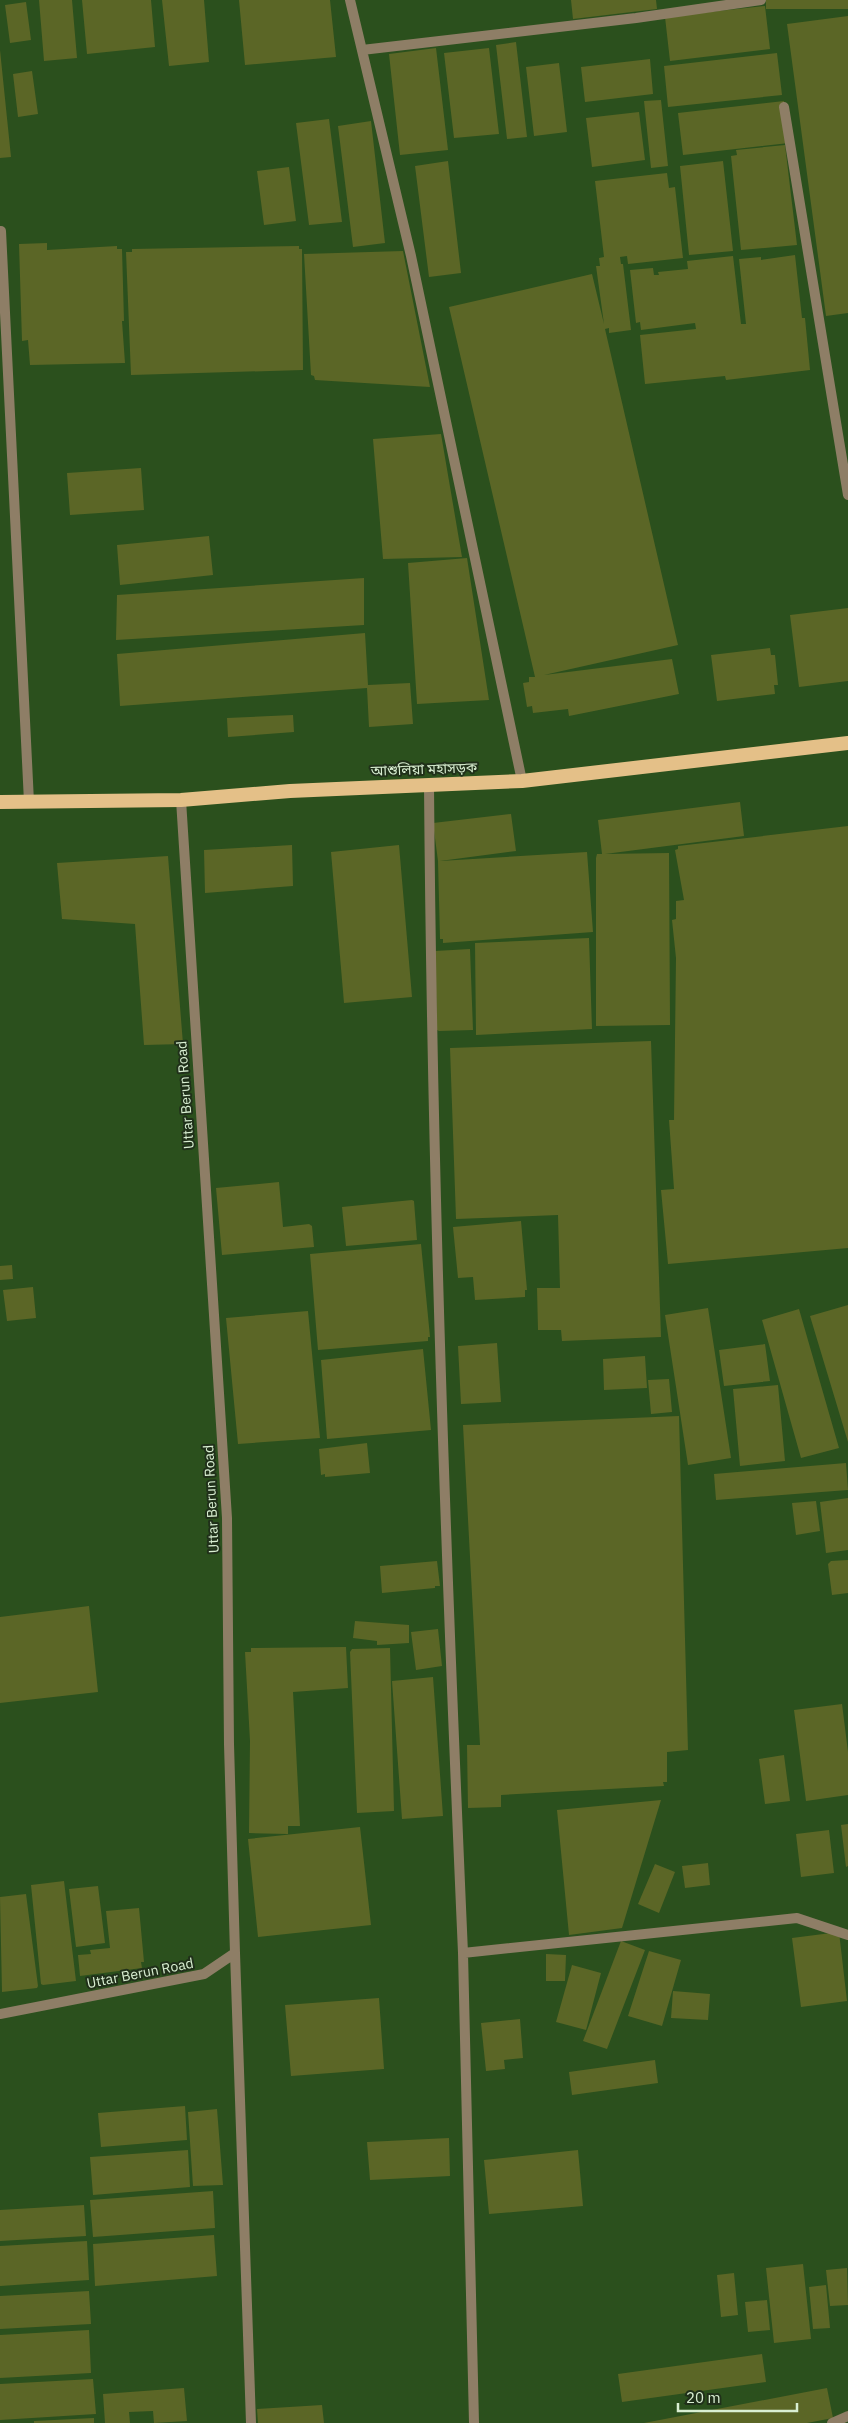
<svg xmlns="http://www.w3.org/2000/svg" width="848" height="2423" font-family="'IBM Plex Sans','Noto Sans Bengali',sans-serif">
<rect width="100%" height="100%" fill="#2b501d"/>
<!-- building -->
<path fill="#5b6626" d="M39,0H72L77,58L44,61Z
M82,0H151L155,47L87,54Z
M162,0H204L209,62L169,66Z
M239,0H330L336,57L245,65Z
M571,0H656L657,9L573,19Z
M766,0H848V9H766Z
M26,2L31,40L10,43L5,5Z
M765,6L770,49L670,61L665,17Z
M848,16V313L826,316L787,24Z
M516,42L527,137L507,139L496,45Z
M436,48L448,150L400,155L389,54Z
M489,48L499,134L454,138L444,53Z
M0,50L11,157L0,158Z
M777,53L782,95L668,107L664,66Z
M650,59L653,94L585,102L581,67Z
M559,63L567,132L534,136L526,67Z
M32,71L38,114L18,117L13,74Z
M661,100L668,166L651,168L644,101Z
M784,101L789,143L683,155L678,113Z
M639,112L645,160L592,167L586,118Z
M329,119L342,222L309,225L296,123Z
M371,121L385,243L353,247L338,126Z
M785,145L797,245L741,250L731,156L737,155L736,150Z
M448,161L461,273L429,277L415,166Z
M723,161L733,251L689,255L680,166Z
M289,167L296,221L264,225L257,171Z
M667,173L669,188L675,187L683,258L628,264L627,256L620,257L621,264H623L631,330L609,333V328L605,329L678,645L544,675L672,659L679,694L569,716L568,709L533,713L532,706L527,707L523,683L529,682V677H535L449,307L592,274L604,324L596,266H600L599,258L604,257L595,181Z
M47,243V250L117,246V249H122L124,321H122L125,363L30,365L28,340L22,341L19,244Z
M299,246V249H302L303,370L131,375L126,252H132V249Z
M403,251L430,387L315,380L314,376L311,375L304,254Z
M795,255L802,318H805L810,370L726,380L725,376L645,384L640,335L696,329L695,323L641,330L640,322L636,323L630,270L653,268L654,275H659L658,272L688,269L687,261L733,256L741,324H746L739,259L761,257V260Z
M441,434L462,557L383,559L373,439Z
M141,468L144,510L70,515L67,473Z
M209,536L213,575L120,585L117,545Z
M467,558L489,700L417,704L408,563Z
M364,578V625L116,640L117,595Z
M848,608V681L799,687L790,615Z
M365,633L368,685L410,683L413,724L369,727L367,688L120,706L117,654Z
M770,648L771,655H775L778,685H774L775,694L717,701L711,655Z
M293,715L294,732L228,737L227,718Z
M740,802L744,836L605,854L669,853L670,1022V1025L596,1026V858L597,854H602L598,820Z
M511,814L516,851L440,861L587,852L593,932L443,943V939H440L438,861L433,823Z
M848,826V1248L668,1264L661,1190L674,1189L669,1120H674L676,958L672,920L676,919V901L684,900L675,850L678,849V846Z
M292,845L293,886L205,893L204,850Z
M399,845L412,997L344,1003L331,852Z
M168,856L183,1044L144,1045L135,924L62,919L57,863Z
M589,938L592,1029L476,1035L475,943Z
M470,949L473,1030L439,1031L437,1030L435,951Z
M651,1041L661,1337L562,1341L561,1330H538L537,1288H560L558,1215L456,1219L450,1048Z
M279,1182L283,1227L309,1224L312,1226L314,1247L222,1255L216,1188Z
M412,1200L414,1201L417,1240L346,1246L342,1207Z
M521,1221L527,1290H525V1297L475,1300L473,1277L458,1278L453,1227Z
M421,1244L430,1337H428V1341L318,1350L310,1254Z
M12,1265L13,1279L0,1280V1266Z
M33,1287L36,1318L7,1321L3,1290Z
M848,1305V1442L810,1316Z
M708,1308L731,1458L688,1465L665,1315Z
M799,1309L839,1448L801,1458L762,1320Z
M308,1311L320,1438L238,1444L226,1318Z
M497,1343L501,1402L461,1404L458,1346Z
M765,1344L770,1381L724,1386L719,1350Z
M423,1349L431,1430L327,1439L321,1360Z
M645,1356L647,1388L604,1390L603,1359Z
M669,1379L672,1412L651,1414L648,1380Z
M778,1385L785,1461L740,1466L733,1389Z
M679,1416L688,1750L667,1752V1782H663L664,1786L501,1795V1807L468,1808L467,1745H480L463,1425Z
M367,1443L370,1473L325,1477V1474L321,1475L319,1449Z
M846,1463L848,1490L716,1500L714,1474Z
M848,1498V1550L826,1553L820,1502Z
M816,1501L820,1531L796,1535L792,1503Z
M848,1560V1593L832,1595L828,1564L831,1561Z
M437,1561L440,1586H435V1588L382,1593L380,1566Z
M89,1606L98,1692L0,1703V1617Z
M355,1621L409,1625V1643L377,1645V1641L353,1638Z
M438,1629L442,1666L416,1670L411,1632Z
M346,1647L348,1688L293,1692L300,1826H288V1834L249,1833L250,1741L245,1652H251V1648Z
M390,1648L394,1811L357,1813L350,1652L352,1649Z
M433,1677L443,1816L402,1819L392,1681Z
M842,1704L848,1752V1795L806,1801L794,1710Z
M784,1755L790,1801L765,1804L759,1759Z
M661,1800L622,1928L569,1935L557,1810Z
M848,1824V1866L846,1867L841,1825Z
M360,1827L371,1925L258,1937L248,1839Z
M829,1830L834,1873L801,1877L796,1834Z
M708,1863L710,1885L685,1888L682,1866Z
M655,1864L675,1872L659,1913L638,1904Z
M64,1881L76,1981L43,1985L41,1984L31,1885Z
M98,1886L105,1943L76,1947L69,1889Z
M26,1894L38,1986L37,1988L2,1992L0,1897Z
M139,1908L144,1962H141L142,1968L80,1976L78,1955L91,1954L90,1950L110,1948L106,1911Z
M839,1932L847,2001L801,2007L792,1938Z
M621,1941L645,1950L607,2049L583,2041Z
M649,1951L681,1960L662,2026L628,2016Z
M546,1954L566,1955L565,1981H546Z
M572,1965L601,1973L586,2030L556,2022Z
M673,1991L710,1994L708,2020L671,2018Z
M379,1998L384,2069L291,2076L285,2005Z
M520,2019L523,2058L504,2060L505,2069L486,2071L481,2023Z
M655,2060L658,2083L572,2095L569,2072Z
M185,2106L187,2140L101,2147L98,2113Z
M217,2109L223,2185L193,2186L188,2112Z
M449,2138L450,2176L370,2180L367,2142Z
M188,2150L190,2187L93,2195L90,2157Z
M578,2150L583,2206L489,2214L484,2160Z
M213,2191L215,2228L93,2237L90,2200Z
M84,2205L86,2236L0,2241V2210Z
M214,2235L217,2276L95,2286L93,2244Z
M87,2241L89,2280L0,2286V2246Z
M803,2264L811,2339L774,2343L766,2268Z
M847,2268L848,2305L830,2306L826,2270Z
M734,2273L738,2315L721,2317L717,2275Z
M826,2285L830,2328L813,2329L809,2287Z
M89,2291L91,2324L0,2329V2296Z
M767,2300L770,2330L748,2332L745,2302Z
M89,2330L91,2373L0,2378V2335Z
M762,2354L766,2382L622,2402L618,2374Z
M93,2379L96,2414L0,2420V2384Z
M184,2388L187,2421L154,2423L153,2411L129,2412L130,2423H105L103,2394Z
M827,2388L833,2418L807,2423H644Z
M322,2405L324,2423H258L257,2409Z
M94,2418V2423H34V2421Z"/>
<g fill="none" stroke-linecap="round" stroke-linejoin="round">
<!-- minor -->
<path stroke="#8e7e66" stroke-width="10" d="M350,0L411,256L522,781
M362,50L636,18L761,0
M784,107L848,495
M1,231L29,802
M429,785C432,1175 446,1564 463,1953L797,1918L848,1935
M235,1953L251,2423
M463,1953L474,2423
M0,2014L204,1974L235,1953L229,1744L227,1518L181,800
M832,2423L848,2416"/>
<!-- trunk -->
<path stroke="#e4c088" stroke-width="14" d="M0,802L181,800L290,791L522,781L848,743"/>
</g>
<g text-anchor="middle" stroke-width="4" stroke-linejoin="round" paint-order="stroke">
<!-- street labels -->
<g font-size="14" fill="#d9efd2" stroke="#20301a">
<text transform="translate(424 769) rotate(-2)" y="5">আশুলিয়া মহাসড়ক</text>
<text transform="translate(185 1095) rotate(-94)" y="5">Uttar Berun Road</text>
<text transform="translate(211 1499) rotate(-93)" y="5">Uttar Berun Road</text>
<text transform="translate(140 1973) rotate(-11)" y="5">Uttar Berun Road</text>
</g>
</g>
<!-- scale -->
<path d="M678 2403v8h119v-8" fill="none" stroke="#d9efd2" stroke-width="2.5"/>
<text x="686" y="2403" font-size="15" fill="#d9efd2" stroke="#20301a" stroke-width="4" paint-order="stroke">20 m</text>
</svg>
